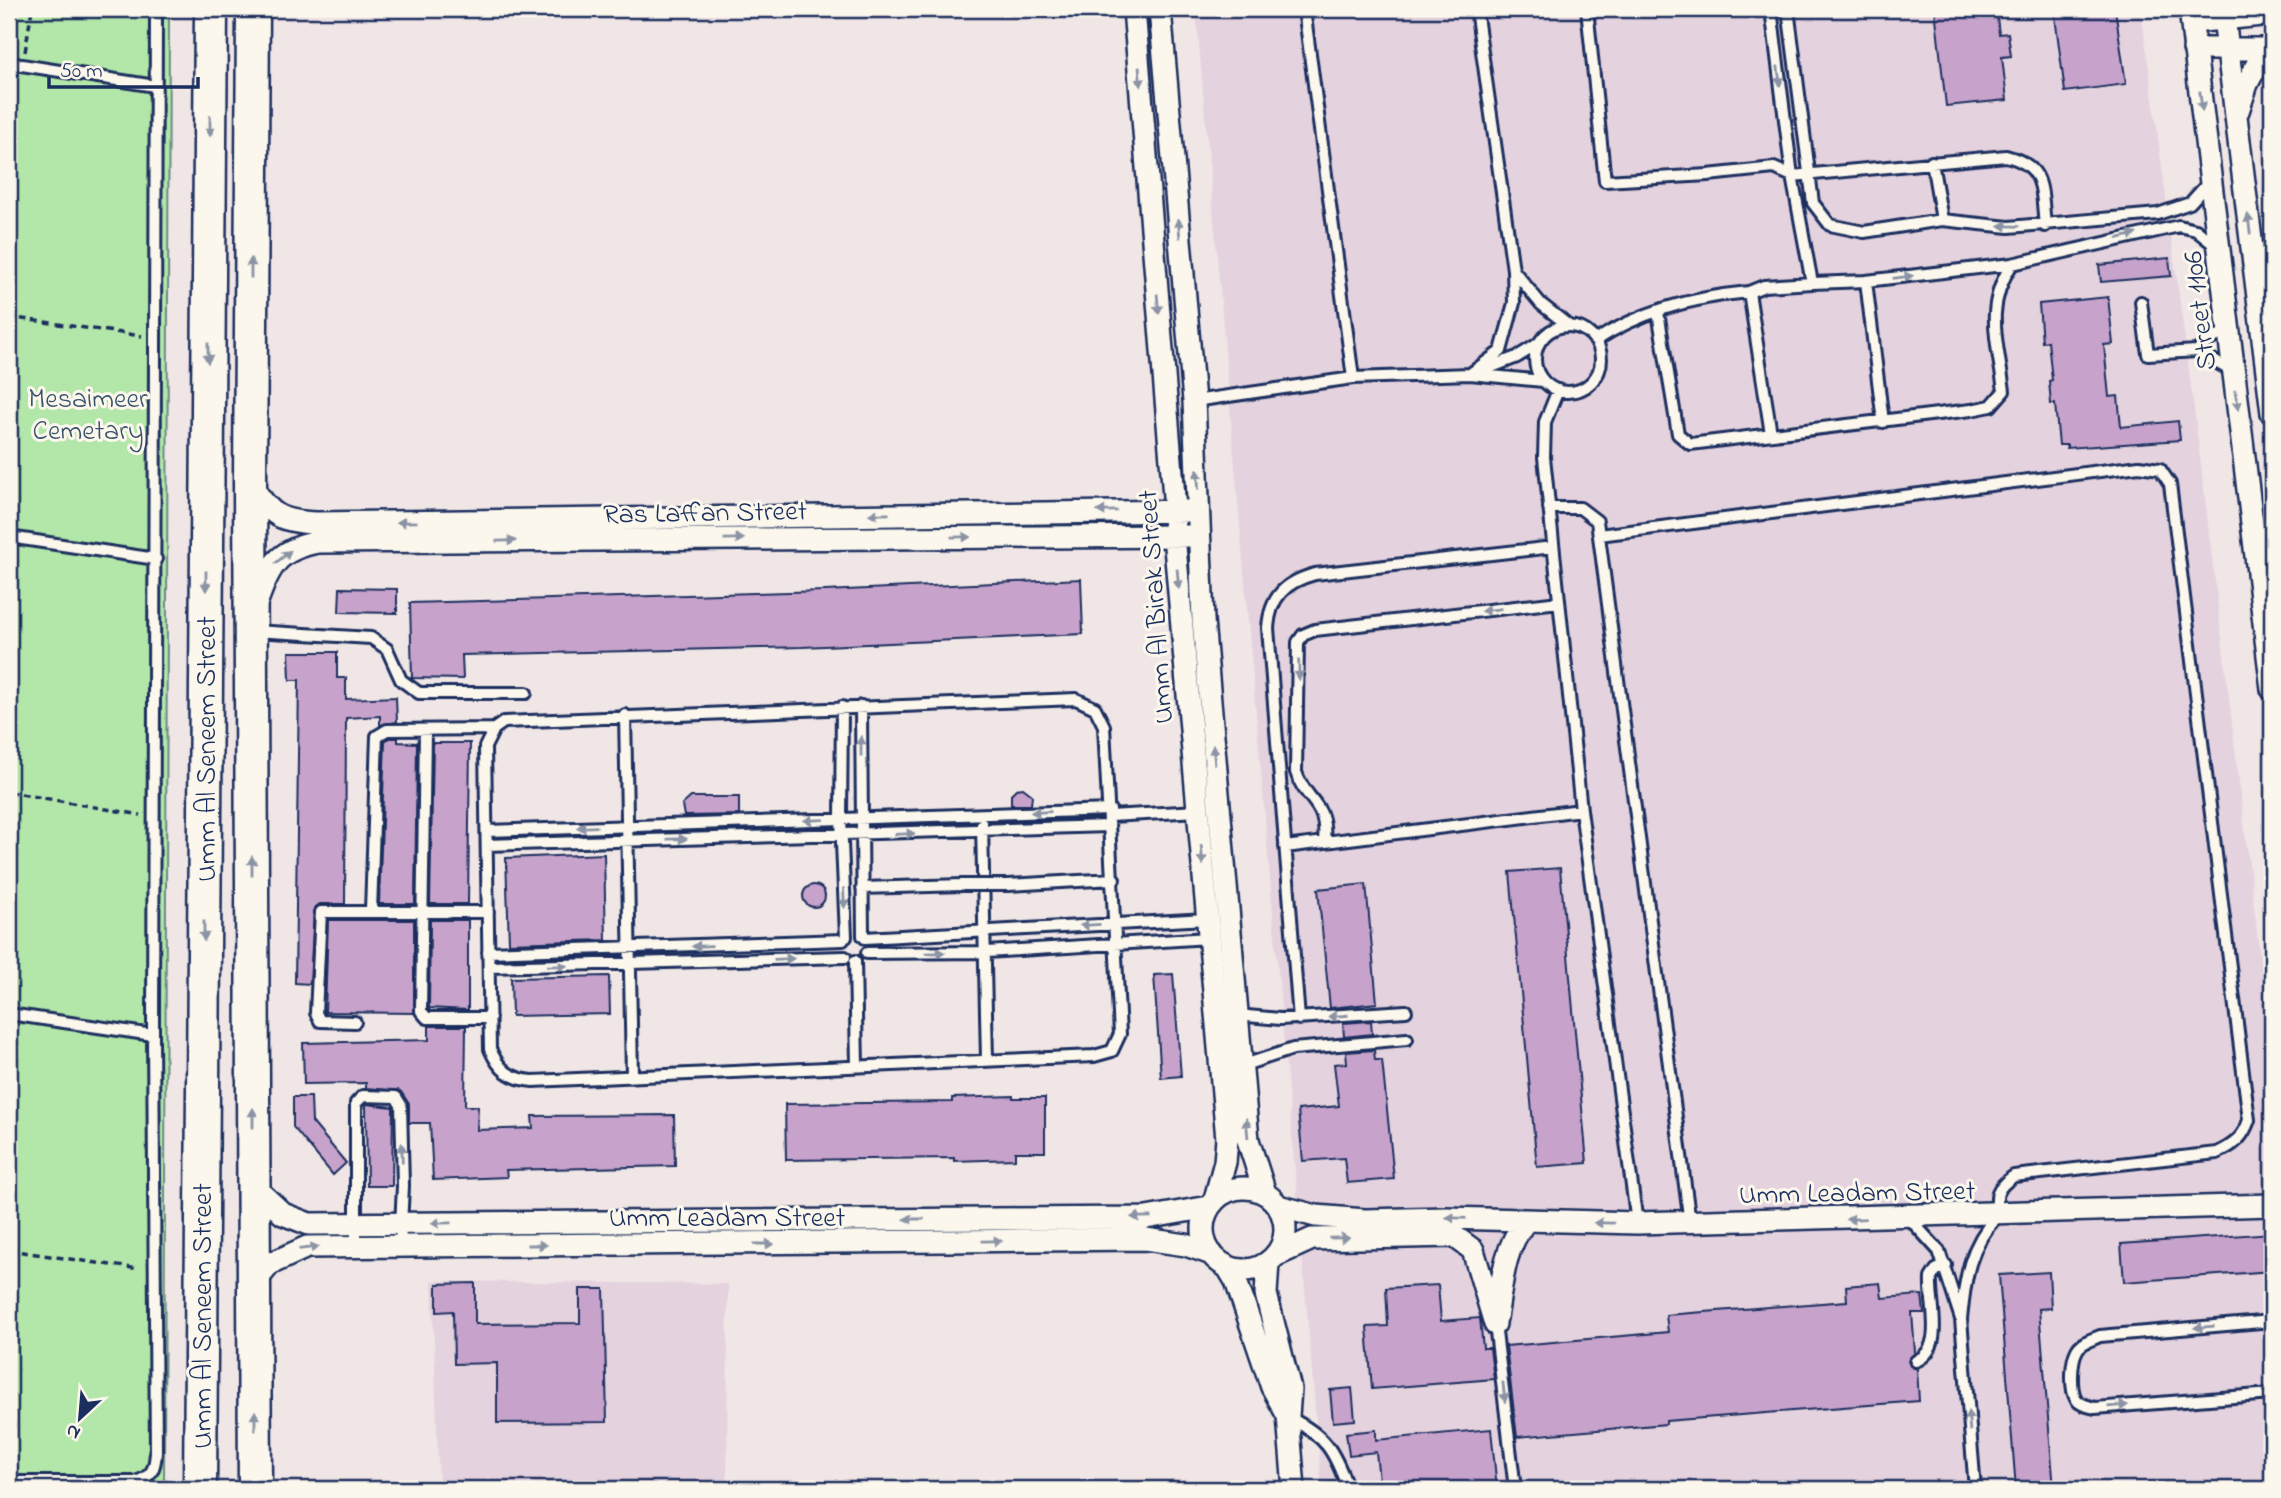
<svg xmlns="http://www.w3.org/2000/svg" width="2281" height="1498" font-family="'Indie Flower',sans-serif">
<rect width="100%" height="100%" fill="#f1e6e6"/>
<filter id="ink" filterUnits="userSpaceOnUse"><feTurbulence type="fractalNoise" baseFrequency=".0143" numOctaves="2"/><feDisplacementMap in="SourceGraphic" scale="14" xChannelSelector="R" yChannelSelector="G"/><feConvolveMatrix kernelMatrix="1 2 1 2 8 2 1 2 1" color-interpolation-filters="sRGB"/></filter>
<g filter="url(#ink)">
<!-- built -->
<path fill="#e4d2de" d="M1196,9H2141L2196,424L2272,1056V1489H1322Z
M432,1281L728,1284L727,1489H439Z"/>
<!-- green -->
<path fill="#b3e7a9" stroke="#678b84" stroke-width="2" d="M9,9H169L164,1489H9Z"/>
<!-- building -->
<path fill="#c7a3cc" stroke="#1b2f5e" stroke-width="2" d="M1935,9H1996L1999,34L2008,33L2011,56L2002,57L2007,100L1946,106Z
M2054,9H2115L2126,84L2065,92Z
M2169,258L2171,276L2101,282L2099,265Z
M2108,297L2113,344L2104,345L2109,397L2118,396L2121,427L2178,421L2180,440L2067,448V445H2059L2055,404H2051L2049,381L2052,380L2048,341L2042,342L2039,304Z
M1081,579L1083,634L802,647L462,655L463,679L412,678L410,603L825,591Z
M340,588L397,589V613L339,612Z
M289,652H337V678H346V699L396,697L397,722L380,725V716L346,718L345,904H320L314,908L310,984L295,983L299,680H290Z
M389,738H398V742L417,743L415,904H379L385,741Z
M433,743H470L468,904H430Z
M1023,788L1032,795L1031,805H1011V794L1016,789Z
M691,797H739V815L684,816L682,805Z
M604,854L606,940L509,943L506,858Z
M1560,868L1587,1163L1537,1167L1510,872Z
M1366,884L1377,1003L1330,1008L1318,889Z
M803 896a11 11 0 1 1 22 0a11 11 0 1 1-22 0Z
M328,920H414V1013L325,1012Z
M430,920H468V1010L429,1008Z
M1173,974L1181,1076L1161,1078L1154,975Z
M609,976L610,1014L512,1016L511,978Z
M1371,1021L1372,1034L1344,1037L1343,1023Z
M429,1026H466L465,1106H478L477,1130L533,1128L532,1116L674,1115L675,1166L506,1170L507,1177L433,1180L430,1123H409V1104L400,1091L366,1088V1083L304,1084L303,1043L429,1040Z
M1374,1050L1375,1060H1382L1394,1179L1347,1183L1344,1158L1303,1161L1298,1110L1339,1106L1334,1064L1347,1063L1346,1052Z
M1013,1096V1098H1045V1152H1015V1159L954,1161V1158L786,1160L785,1104L952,1102V1098Z
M293,1097H311L312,1122L346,1163L333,1175L293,1127Z
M366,1104L393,1107L392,1186H367Z
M2272,1233V1271L2124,1282L2121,1244Z
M2049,1272L2051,1308L2039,1309L2054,1489H2016L1999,1275Z
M475,1283V1324L580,1323V1289H604L607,1422L497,1423V1363L454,1364L453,1311L437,1312V1284Z
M1880,1283L1882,1298L1922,1295L1924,1313H1912L1915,1352L1908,1361L1910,1366L1917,1369L1919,1401L1666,1421V1424L1517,1437L1506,1346L1668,1332L1666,1315L1847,1301L1846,1286Z
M1438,1285L1441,1321L1480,1318L1483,1348H1490L1494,1379L1372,1389L1367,1327L1388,1326L1386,1288Z
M1352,1388L1355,1420L1333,1422L1330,1390Z
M1491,1429L1497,1489H1380L1376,1452L1349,1455L1346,1433L1376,1430V1440Z"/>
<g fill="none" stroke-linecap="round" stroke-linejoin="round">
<!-- lane casing -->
<g stroke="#1b2f5e" stroke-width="16">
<path id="lane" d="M1304,9L1353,378
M1476,9L1513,270L1541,304L1569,326
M1587,9L1605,181L1708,175L1774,168L1792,176L2006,156C2046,166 2041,189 2045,226
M1771,9L1792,176L1812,283L1866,281L2012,264L2179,226L2196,230L2216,246
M1788,9L1813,203L1830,225L1864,232L1942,220L2009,227L2158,214L2190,203L2209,182
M9,63L155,86
M1932,162L1942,220
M1866,281L1883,422
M2141,302L2148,354L2197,351L2233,372
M1658,312L1678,434L1690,444L1971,410L1991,406L2004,391C1998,342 1983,308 2012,264
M1535 359a33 33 0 1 1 66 0a33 33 0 1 1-66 0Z
M1595,341C1641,311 1694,297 1749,292
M2197,351L2209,340L2228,331
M1486,369L1517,357L1538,344
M1470,374L1501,351L1514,303L1513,270
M1558,390L1545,422L1544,457L1581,810L1637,1223
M1194,401L1353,378L1470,374L1543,381
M1771,434L1749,292L1764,286L1812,283
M1549,508H1580L1597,521L1690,1223
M1599,535L2139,466L2160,469L2170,484L2249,1120C2243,1138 2234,1145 2217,1153L2014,1176C1996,1188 1995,1194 1998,1215C1969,1246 1965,1278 1961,1319
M9,537L156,559
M254,631L371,638L387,649L401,680L419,693H526
M1076,699L1095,708L1104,726L1120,1034L1112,1051L1094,1056L533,1081C510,1079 499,1070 490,1049L485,747L494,729L504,722Z
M861,706L863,936
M842,707L841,819L846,937
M625,715L632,1075
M425,731L421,1011L427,1018H490
M1110,816L1198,811
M982,824L987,1060
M487,831L1110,810
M1324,842C1328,801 1305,802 1296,772L1298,642L1303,635L1315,630L1559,602
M487,845L1109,826
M1285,847L1581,810
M1008,885L1114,879
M862,888L963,885
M371,911L377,736L387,730L494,729
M865,938L1207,919
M488,952L843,940
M867,953L987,952L1209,938
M855,961L857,1066
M489,967L845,957
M9,1014L153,1035
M1237,1015L1280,1019L1406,1011
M1299,1019L1268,628C1270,597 1285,582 1315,574L1553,547
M355,1022L320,1021L316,1013L321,912H488
M1241,1066L1293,1049L1407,1039
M1909,1218L1939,1251L1961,1319L1975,1489
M356,1246V1103L363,1096L396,1097L401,1105L403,1186L400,1246
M2272,1321L2100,1336C2091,1340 2081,1342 2077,1350C2071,1361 2070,1389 2076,1399C2081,1406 2088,1406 2095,1408L2272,1394
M1495,1324L1515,1489
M1916,1361C1946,1348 1929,1304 1931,1278L1936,1270L1946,1265
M1288,1417C1326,1436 1334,1450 1348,1489
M9,1482H135C152,1477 155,1469 156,1452L153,1035L156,9"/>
</g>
<!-- street casing -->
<g stroke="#1b2f5e" stroke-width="26">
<path id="street" d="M1134,9L1175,509L1174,535L1227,1139L1225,1162L1215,1199
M1160,9L1194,401L1203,620L1248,1140L1265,1193
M2190,9L2272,689
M2223,9L2272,413
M2192,22L2272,14
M2194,49H2272
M2238,111L2247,84L2265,49
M252,486C271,516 281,522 317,523L1187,511
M256,604C270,566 276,550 318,542L1188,536
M253,1186L283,1214L309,1224L1146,1218L1209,1207
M1203 1229a41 41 0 1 1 82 0a41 41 0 1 1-82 0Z
M1278,1206L1316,1216L1365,1220L1446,1218L1637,1223L2272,1205
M1275,1256L1312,1239L1454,1236L1473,1250L1495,1324
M1268,1262L1266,1294L1290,1389L1288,1416L1294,1489
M1227,1266L1236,1281L1272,1387L1288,1416
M254,1283L270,1264L307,1247L1145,1239L1186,1245L1212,1254
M1496,1318C1502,1284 1503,1250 1525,1222"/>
</g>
<!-- secondary casing -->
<g stroke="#1b2f5e" stroke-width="37">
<path id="secondary" d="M253,9L250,483L255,1489
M200,1489L211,9"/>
</g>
<!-- path -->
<path stroke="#1b2f5e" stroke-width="3.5" stroke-dasharray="7 5" stroke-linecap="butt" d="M25,52L32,9
M9,92L11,77
M9,317L142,336
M9,792L141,815
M9,1250L139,1269"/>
<!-- lane -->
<use href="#lane" stroke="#fbf7ec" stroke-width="10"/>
<!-- street -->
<use href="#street" stroke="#fbf7ec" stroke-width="21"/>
<!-- secondary -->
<use href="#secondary" stroke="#fbf7ec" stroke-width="32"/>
<!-- lane-bridge casing -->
<g stroke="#1b2f5e" stroke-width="16" stroke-linecap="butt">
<path id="lane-bridge" d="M963,885H1008"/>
</g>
<!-- lane-bridge -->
<use href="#lane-bridge" stroke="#fbf7ec" stroke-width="10"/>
</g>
<!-- one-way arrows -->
<defs><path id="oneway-solid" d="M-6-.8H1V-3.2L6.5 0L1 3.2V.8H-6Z" transform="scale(1.75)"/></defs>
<g fill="#8b93a5">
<use href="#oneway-solid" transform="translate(1779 76) rotate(83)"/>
<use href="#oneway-solid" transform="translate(1140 77) rotate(85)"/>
<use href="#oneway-solid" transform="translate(2201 101) rotate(83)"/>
<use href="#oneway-solid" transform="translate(210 126) rotate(90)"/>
<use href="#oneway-solid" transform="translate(2249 224) rotate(-97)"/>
<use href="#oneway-solid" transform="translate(2009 226) rotate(-178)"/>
<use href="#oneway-solid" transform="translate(1179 228) rotate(-95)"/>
<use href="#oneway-solid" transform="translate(2127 236) rotate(-14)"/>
<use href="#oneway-solid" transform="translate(251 268) rotate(-90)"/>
<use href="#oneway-solid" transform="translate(1903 277) rotate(-7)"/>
<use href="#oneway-solid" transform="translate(1158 304) rotate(85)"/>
<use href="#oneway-solid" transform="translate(208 353) rotate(90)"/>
<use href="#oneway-solid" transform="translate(2237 400) rotate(83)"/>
<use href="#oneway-solid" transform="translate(1198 479) rotate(-93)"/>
<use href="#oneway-solid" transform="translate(1107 511) rotate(179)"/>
<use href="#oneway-solid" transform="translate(879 514) rotate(179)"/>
<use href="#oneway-solid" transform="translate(407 522) rotate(179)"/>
<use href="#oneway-solid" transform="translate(961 537) rotate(-1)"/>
<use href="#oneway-solid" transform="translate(734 539) rotate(-1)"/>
<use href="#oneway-solid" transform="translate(506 541) rotate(-1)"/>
<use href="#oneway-solid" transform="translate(283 557) rotate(-40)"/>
<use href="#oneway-solid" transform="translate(1178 579) rotate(85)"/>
<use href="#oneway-solid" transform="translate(206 581) rotate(90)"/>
<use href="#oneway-solid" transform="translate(1491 610) rotate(173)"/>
<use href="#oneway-solid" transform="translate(1299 670) rotate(88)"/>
<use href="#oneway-solid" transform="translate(861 746) rotate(-90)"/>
<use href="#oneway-solid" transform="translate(1214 755) rotate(-95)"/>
<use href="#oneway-solid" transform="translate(1041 812) rotate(178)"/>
<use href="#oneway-solid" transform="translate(814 820) rotate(178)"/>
<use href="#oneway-solid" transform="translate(587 827) rotate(178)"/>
<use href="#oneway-solid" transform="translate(905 834) rotate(-2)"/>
<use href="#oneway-solid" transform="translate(677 839) rotate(-1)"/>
<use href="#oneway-solid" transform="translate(1202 855) rotate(85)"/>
<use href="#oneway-solid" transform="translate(252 866) rotate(-90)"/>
<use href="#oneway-solid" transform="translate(844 898) rotate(87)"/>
<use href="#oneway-solid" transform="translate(1090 925) rotate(177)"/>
<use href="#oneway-solid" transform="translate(204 931) rotate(90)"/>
<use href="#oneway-solid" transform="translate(702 946) rotate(178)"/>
<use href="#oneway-solid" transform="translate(935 953) rotate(-1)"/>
<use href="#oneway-solid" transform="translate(784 959) rotate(-2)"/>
<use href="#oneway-solid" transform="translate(557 966) rotate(-1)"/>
<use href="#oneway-solid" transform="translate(1338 1016) rotate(176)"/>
<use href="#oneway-solid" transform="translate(253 1118) rotate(-90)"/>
<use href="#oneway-solid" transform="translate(1247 1128) rotate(-95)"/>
<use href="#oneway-solid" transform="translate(402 1153) rotate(-92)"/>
<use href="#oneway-solid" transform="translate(1141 1217) rotate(179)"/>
<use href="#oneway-solid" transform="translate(1456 1218) rotate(-178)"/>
<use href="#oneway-solid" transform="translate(914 1219) rotate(180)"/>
<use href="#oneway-solid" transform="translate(1856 1219) rotate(178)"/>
<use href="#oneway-solid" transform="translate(441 1223) rotate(179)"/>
<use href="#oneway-solid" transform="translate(1604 1223) rotate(-179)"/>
<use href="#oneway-solid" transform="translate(1339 1238) rotate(-1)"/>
<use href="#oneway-solid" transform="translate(992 1241) rotate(-1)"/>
<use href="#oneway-solid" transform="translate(764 1244)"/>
<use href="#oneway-solid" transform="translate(537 1245)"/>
<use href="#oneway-solid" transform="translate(309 1248) rotate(-7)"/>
<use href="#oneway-solid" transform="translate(2204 1327) rotate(175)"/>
<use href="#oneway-solid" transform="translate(1504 1392) rotate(83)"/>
<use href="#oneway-solid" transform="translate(2118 1406) rotate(-5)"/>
<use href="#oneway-solid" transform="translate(255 1421) rotate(-90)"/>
<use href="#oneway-solid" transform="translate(1969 1421) rotate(-95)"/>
</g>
</g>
<g text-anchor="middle" stroke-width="6" stroke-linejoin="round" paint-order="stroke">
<!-- street labels -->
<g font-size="28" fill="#1b2f5e" stroke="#fbf7ec">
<text transform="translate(2198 311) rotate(-97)" y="10">Street 1106</text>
<text transform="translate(705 511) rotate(-1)" y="10">Ras Laffan Street</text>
<text transform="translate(1154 607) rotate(-94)" y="10">Umm Al Birak Street</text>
<text transform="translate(205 749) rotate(-90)" y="10">Umm Al Seneem Street</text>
<text transform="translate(1857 1191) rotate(-1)" y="10">Umm Leadam Street</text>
<text x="727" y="1226">Umm Leadam Street</text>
<text transform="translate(201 1316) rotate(-90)" y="10">Umm Al Seneem Street</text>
</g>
<!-- park labels -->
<g font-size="28" fill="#39546d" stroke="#fbf7ec">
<text x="88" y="407">Mesaimeer<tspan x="88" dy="32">Cemetary</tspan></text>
</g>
</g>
<!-- margin -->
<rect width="2281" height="1498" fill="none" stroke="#fbf7ec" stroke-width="35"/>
<rect x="18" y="18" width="2246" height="1463" fill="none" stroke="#1b2f5e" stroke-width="2.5" filter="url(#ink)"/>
<!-- north arrow -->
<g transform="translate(80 1418) rotate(206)" stroke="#fbf7ec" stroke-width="5" paint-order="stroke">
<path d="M0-5L12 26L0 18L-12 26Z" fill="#1b2f5e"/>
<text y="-10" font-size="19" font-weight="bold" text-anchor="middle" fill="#1b2f5e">N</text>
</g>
<!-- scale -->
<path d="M49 77v10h149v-10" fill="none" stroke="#1b2f5e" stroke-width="3.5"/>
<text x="60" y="77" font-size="21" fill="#1b2f5e" stroke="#fbf7ec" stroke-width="5" paint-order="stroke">50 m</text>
</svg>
